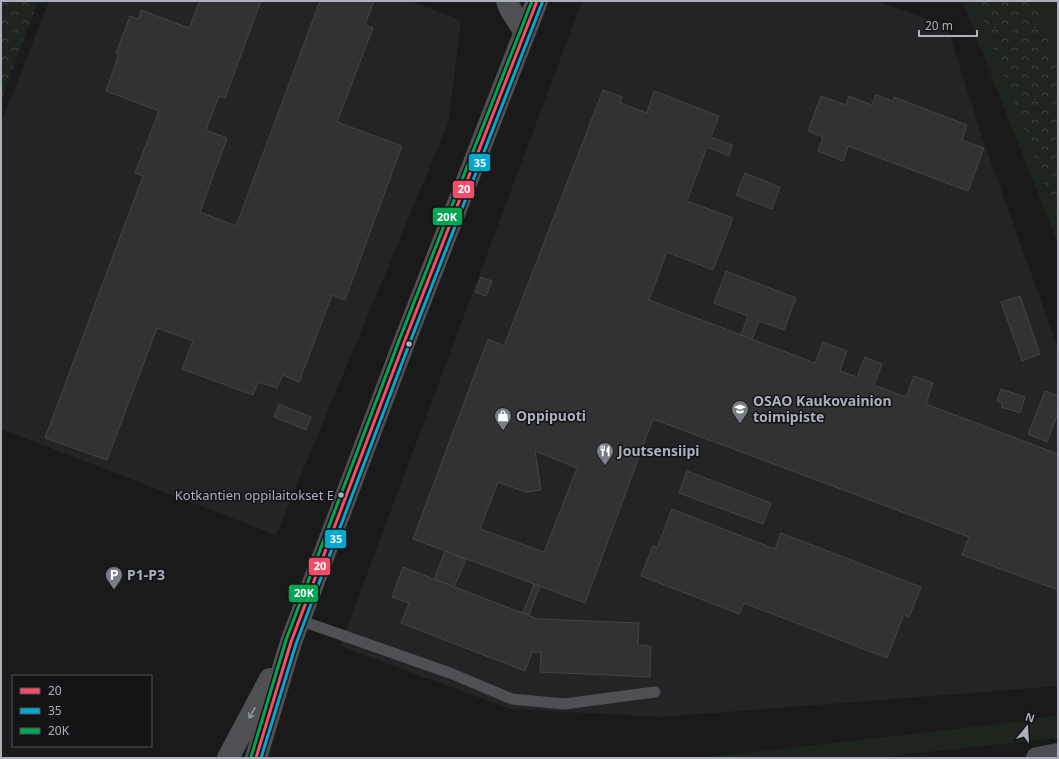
<svg xmlns="http://www.w3.org/2000/svg" width="1059" height="759" font-family="'Noto Sans',sans-serif">
<defs>
<pattern id="forest-crowns" width="20" height="18" patternUnits="userSpaceOnUse"><rect width="20" height="18" fill="#1e251f"/><path d="M2 6a3 3 0 1 1 6 0M12 15a3 3 0 1 1 6 0" fill="none" stroke="#3c423e"/></pattern>
</defs>
<rect width="100%" height="100%" fill="#1a1a1b"/>
<path fill="#242427" d="M49 1H409L461 20 449 121 276 535 1 429V123Z
M582 1H878L947 26 983 140 1058 348V686L663 717 510 709 340 646Z"/>
<path fill="#1e251f" d="M962 1H1058V244Z
M1058 715V738L871 758H702L1008 723Z"/>
<path fill="url(#forest-crowns)" d="M1 1H38L1 100Z
M975 1H1034L1058 65V218Z"/>
<path fill="#323233" stroke="#434447" fill-rule="evenodd" d="M200 1H261L225 98 219 96 206 130 227 138 200 212 236 226 320 1H374L365 25 373 28 337 122 402 146 345 300 332 295 299 382 283 375 277 388 258 382 253 395 182 369 193 341 157 328 107 460 45 438 143 176 135 173 159 111 106 91 119 54 116 53 130 16 138 19 141 10 189 28Z
M603 90 622 97 620 103 647 113 654 91 719 116 711 137 732 145 729 156 707 147 687 201 733 218 713 270 667 252 649 300 815 363 823 342 847 351 840 371 857 377 865 357 882 364 874 385 906 397 914 376 933 383 926 404 1058 454V590L962 555 969 537 653 419 585 603 413 539 488 339 504 346ZM535 451 577 468 544 552 480 529 498 482 525 492 541 490Z
M876 95 893 101 894 97 967 125 962 140 984 148 968 191 848 146 843 161 818 151 823 137 808 131 821 96 846 105 849 96 872 105Z
M745 173 780 187 772 209 736 195Z
M726 271 796 298 784 330 759 321 752 339 741 335 748 316 714 303Z
M481 277 492 281 486 296 475 292Z
M1020 296 1040 354 1022 361 1001 302Z
M1001 389 1025 397 1020 413 1001 407 1003 403 997 401Z
M1045 391 1058 396V413L1047 442 1028 434Z
M279 404 311 417 306 430 274 417Z
M687 471 771 503 763 524 679 493Z
M672 509 775 549 781 533 921 587 909 617 904 614 887 658 744 603 739 614 641 576 653 546 657 548Z
M445 551 466 559 454 587 434 579Z
M403 567 538 619 639 623 638 645 651 646 650 677 540 672 541 652H532L525 671 401 623 409 603 392 597Z
M534 584 540 586 529 615 523 613Z"/>
<g fill="none" stroke-linecap="round" stroke-linejoin="round">
<path stroke="#4e5054" stroke-width="11" d="M299 620 450 673 512 699 564 704 655 692"/>
<path stroke="#4e5054" stroke-width="22" d="M507 1 510 9 525 32
M228 758 270 679
M256 758 291 642 405 340 537 1"/>
<path stroke="#4d4e52" stroke-width="22" d="M1037 758 1058 754"/>
<defs>
<path id="bus-1" d="M256 758 291 642 405 340 537 1"/>
<path id="bus-2" d="M261 758 296 644 410 342 542 3"/>
<path id="bus-3" d="M251 757 286 640 400 338 532 1"/>
</defs>
<use href="#bus-1" stroke="#141417" stroke-width="6"/>
<use href="#bus-2" stroke="#141417" stroke-width="6"/>
<use href="#bus-3" stroke="#141417" stroke-width="6"/>
<use href="#bus-1" stroke="#f44d6c" stroke-width="3"/>
<use href="#bus-2" stroke="#00a9ce" stroke-width="3"/>
<use href="#bus-3" stroke="#00a651" stroke-width="3"/>
</g>
<defs><path id="oneway-shaft" d="M-6 0H5M1.5-3L5.5 0L1.5 3" fill="none" stroke-width="1.6" stroke-linecap="round" stroke-linejoin="round"/></defs>
<use stroke="#8f939d" href="#oneway-shaft" transform="translate(252 713) rotate(119)"/>
<defs>
<symbol id="school-pin" viewBox="-11 -11 22 30"><path d="M0 17L-7.5 6A9.5 9.5 0 1 1 7.5 6Z" fill="#787c84" stroke="#141417"/><path d="M0-5L7-2L0 1L-7-2ZM-4 1L0 2.5L4 1V4Q0 6-4 4Z" fill="#fff"/></symbol>
<symbol id="shop-pin" viewBox="-11 -11 22 30"><path d="M0 17L-7.5 6A9.5 9.5 0 1 1 7.5 6Z" fill="#787c84" stroke="#141417"/><path d="M-5-2.5h2.3a2.7 3.5 0 0 1 5.4 0H5L5.5 6h-11ZM-1.5-2.5h3a1.5 2.3 0 0 0-3 0Z" fill="#fff"/></symbol>
<symbol id="restaurant-pin" viewBox="-11 -11 22 30"><path d="M0 17L-7.5 6A9.5 9.5 0 1 1 7.5 6Z" fill="#787c84" stroke="#141417"/><path d="M-5-6h1v4h1v-4h1v4h1v-4h1v5L-1.5 .5V6h-2V.5L-5-1ZM5-6V6H3V1.5H1.5Q1.5-4 5-6Z" fill="#fff"/></symbol>
<symbol id="parking-pin" viewBox="-11 -11 22 30"><path d="M0 17L-7.5 6A9.5 9.5 0 1 1 7.5 6Z" fill="#787c84" stroke="#141417"/><path d="M-3.5-5.5H1a3.5 3.5 0 0 1 0 7H-1V5.5H-3.5ZM-1-3.4V-.6H.8a1.4 1.4 0 0 0 0-2.8Z" fill="#fff"/></symbol>
</defs>
<g fill-rule="evenodd">
<use href="#school-pin" x="730" y="399" width="20" height="27"/>
<use href="#shop-pin" x="493" y="406" width="20" height="27"/>
<use href="#restaurant-pin" x="595" y="441" width="20" height="27"/>
<use href="#parking-pin" x="104" y="565" width="20" height="27"/>
</g>
<g fill="#abb0bc" stroke="#141417" stroke-width="1.5">
<circle cx="409" cy="344" r="3.5"/>
<circle cx="341" cy="495" r="3.5"/>
</g>
<g text-anchor="middle" stroke-width="3" stroke-linejoin="round" paint-order="stroke">
<g font-size="13" fill="#abb0bc" stroke="#141417" text-anchor="end">
<text x="334" y="500">Kotkantien oppilaitokset E</text>
</g>
<g font-size="14" font-weight="bold" fill="#abb0bc" stroke="#141417" text-anchor="start">
<text x="753" y="406">OSAO Kaukovainion<tspan x="753" dy="16">toimipiste</tspan></text>
<text x="516" y="421">Oppipuoti</text>
<text x="618" y="456">Joutsensiipi</text>
<text x="127" y="580">P1-P3</text>
</g>
</g>
<g stroke="#141417" stroke-width="1.5">
<rect x="468" y="153" width="23" height="19" rx="4" fill="#00a9ce"/>
<rect x="452" y="180" width="23" height="19" rx="4" fill="#f44d6c"/>
<rect x="432" y="207" width="31" height="19" rx="4" fill="#00a651"/>
<rect x="324" y="529" width="23" height="20" rx="4" fill="#00a9ce"/>
<rect x="308" y="557" width="23" height="19" rx="4" fill="#f44d6c"/>
<rect x="288" y="584" width="31" height="19" rx="4" fill="#00a651"/>
</g>
<g font-size="11" text-anchor="middle" font-weight="bold" fill="#fff">
<text x="480" y="167">35</text>
<text x="464" y="193">20</text>
<text x="447" y="221">20K</text>
<text x="336" y="543">35</text>
<text x="320" y="570">20</text>
<text x="304" y="597">20K</text>
</g>
<rect width="1059" height="759" fill="none" stroke="#abb0bc" stroke-width="4"/>
<rect x="12" y="675" width="140" height="72" fill="#141417" stroke="#505259"/>
<rect x="20" y="688" width="20" height="6" fill="#f44d6c" stroke="#505259"/>
<text x="48" y="695" font-size="12" fill="#abb0bc">20</text>
<rect x="20" y="708" width="20" height="6" fill="#00a9ce" stroke="#505259"/>
<text x="48" y="715" font-size="12" fill="#abb0bc">35</text>
<rect x="20" y="728" width="20" height="6" fill="#00a651" stroke="#505259"/>
<text x="48" y="735" font-size="12" fill="#abb0bc">20K</text>
<g transform="translate(1027 727) rotate(18)" stroke="#141417" stroke-width="3" paint-order="stroke">
<path d="M0-3L7 15L0 10L-7 15Z" fill="#abb0bc"/>
<text y="-6" font-size="11" font-weight="bold" text-anchor="middle" fill="#abb0bc">N</text>
</g>
<path d="M919 30v6h58v-6" fill="none" stroke="#abb0bc" stroke-width="2"/>
<text x="925" y="30" font-size="12" fill="#abb0bc" stroke="#141417" stroke-width="3" paint-order="stroke">20 m</text>
</svg>
